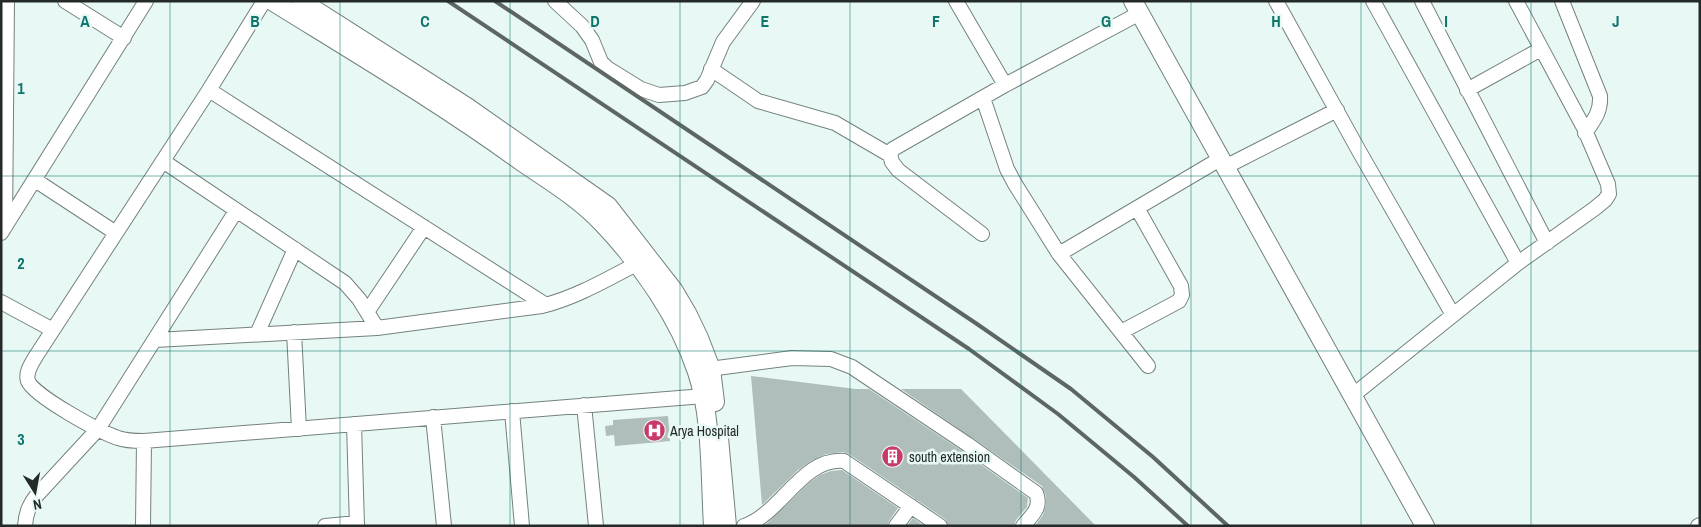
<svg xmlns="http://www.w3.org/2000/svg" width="1701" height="527" font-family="'Archivo Narrow',sans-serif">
<rect width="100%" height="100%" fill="#e8f8f4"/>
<path fill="#afbebb" d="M751 376 856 389H869L962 451 1028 498 1027 507 1016 520 1014 526H949L945 519 849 454 843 452 826 454 811 461 798 470 762 505Z
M901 389H961L1096 526H1035L1043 515 1046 505V496L1042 486Z
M668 416 670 441 615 446 614 435 606 436 605 426 613 425V420Z
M842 470 898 508 889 521 887 526H764L809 483 820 475 831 471Z
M913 518 924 526H907Z"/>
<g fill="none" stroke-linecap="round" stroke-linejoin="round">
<defs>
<path id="minor" d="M65 1 124 38
M264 1 209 90 36 356C32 363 25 372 28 381 34 396 100 432 118 438 126 441 135 441 144 441L704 396
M555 1 582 26 592 40 601 62 607 68 641 89 659 95 685 93 702 87 707 80 723 42 753 1
M956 1 1005 85
M1276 1 1359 151 1453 315
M1373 1 1518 263
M1422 1 1547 243
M1562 1 1600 96C1601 112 1594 120 1585 133
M711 69 758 101 835 123 890 155
M209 90 546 305
M1467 90 1541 49
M983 98 1007 169 1015 184 1059 254 1148 366
M163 161 345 283 359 299 377 328
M1225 167 1337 110
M35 180 116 233
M5 227 7 1
M1 233 146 1
M982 234 898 170 892 162 890 155 893 149 1005 85 1140 13
M1059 254 1220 159
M1 302 53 330
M367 312 424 227
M294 332 299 429
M1121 332 1179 301 1182 295 1181 286 1137 208
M257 334 295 249
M155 340 377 328 542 306C578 297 611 277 644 260
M702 370 792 358 831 359 852 367 967 444 1036 493C1042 508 1032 515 1023 526
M1352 396 1518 263 1594 209 1605 200 1609 194 1608 184 1584 128 1516 1
M584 405 596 526
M512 411 522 526
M433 417 444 526
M354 424 357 526
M25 526C26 513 29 505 37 495L98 429 236 211
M143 526 144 441
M325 526 357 523
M744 526C781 514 802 457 844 461L940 526
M896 526 911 506
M1698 526 1700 525"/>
<path id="tertiary" d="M272 1C356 53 442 104 522 162 550 181 580 199 603 224 642 265 679 318 697 372 712 416 710 479 713 526
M301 1 467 107 608 206 674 291 687 313 699 338 711 369 715 402
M1133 1 1425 526
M719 438 727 526"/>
</defs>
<use href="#minor" stroke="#74827f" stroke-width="16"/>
<use href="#tertiary" stroke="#74827f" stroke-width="20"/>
<use href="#minor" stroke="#fff" stroke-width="14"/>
<use href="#tertiary" stroke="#fff" stroke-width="18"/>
<path stroke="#5d6664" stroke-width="4" d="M448 1 969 349 1058 414 1134 477 1188 526
M495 1 977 324 1071 389 1153 457 1228 526"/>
</g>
<path fill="none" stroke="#0f766e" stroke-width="1" stroke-opacity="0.55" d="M170 1V526M340 1V526M510 1V526M680 1V526M850 1V526M1021 1V526M1191 1V526M1361 1V526M1531 1V526M1 176H1700M1 351H1700"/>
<defs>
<symbol id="hospital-disc" viewBox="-11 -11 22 22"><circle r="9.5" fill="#c73a6a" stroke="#e8f8f4"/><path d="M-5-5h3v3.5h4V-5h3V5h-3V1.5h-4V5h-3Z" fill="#fff"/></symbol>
<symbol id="building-disc" viewBox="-11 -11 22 22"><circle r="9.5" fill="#c73a6a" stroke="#e8f8f4"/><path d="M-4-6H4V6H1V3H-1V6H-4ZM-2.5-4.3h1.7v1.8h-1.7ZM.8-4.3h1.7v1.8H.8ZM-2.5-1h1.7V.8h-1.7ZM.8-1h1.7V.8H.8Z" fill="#fff"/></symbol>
</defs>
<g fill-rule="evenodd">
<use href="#hospital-disc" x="642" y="418" width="25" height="25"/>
<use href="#building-disc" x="880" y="444" width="25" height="25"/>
</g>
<g text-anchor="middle" stroke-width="5" stroke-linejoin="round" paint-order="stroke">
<g font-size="14" fill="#242a29" stroke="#e8f8f4" text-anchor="start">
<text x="670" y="436">Arya Hospital</text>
<text x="909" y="462">south extension</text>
</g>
</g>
<g font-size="16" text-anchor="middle" font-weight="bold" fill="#0f766e" stroke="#e8f8f4" stroke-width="5" stroke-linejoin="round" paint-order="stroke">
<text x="85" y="27">A</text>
<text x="255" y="27">B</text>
<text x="425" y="27">C</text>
<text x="595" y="27">D</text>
<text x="765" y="27">E</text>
<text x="936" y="27">F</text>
<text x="1106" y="27">G</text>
<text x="1276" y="27">H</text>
<text x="1446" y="27">I</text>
<text x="1616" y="27">J</text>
<text x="21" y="94">1</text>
<text x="21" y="269">2</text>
<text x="21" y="445">3</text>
</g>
<rect width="1701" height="527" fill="none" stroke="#242a29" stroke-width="5"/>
<g transform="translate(35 492) rotate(169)" stroke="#e8f8f4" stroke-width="4" paint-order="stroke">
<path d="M0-4L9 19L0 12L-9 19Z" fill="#242a29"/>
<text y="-8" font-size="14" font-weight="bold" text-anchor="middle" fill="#242a29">N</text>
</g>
</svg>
